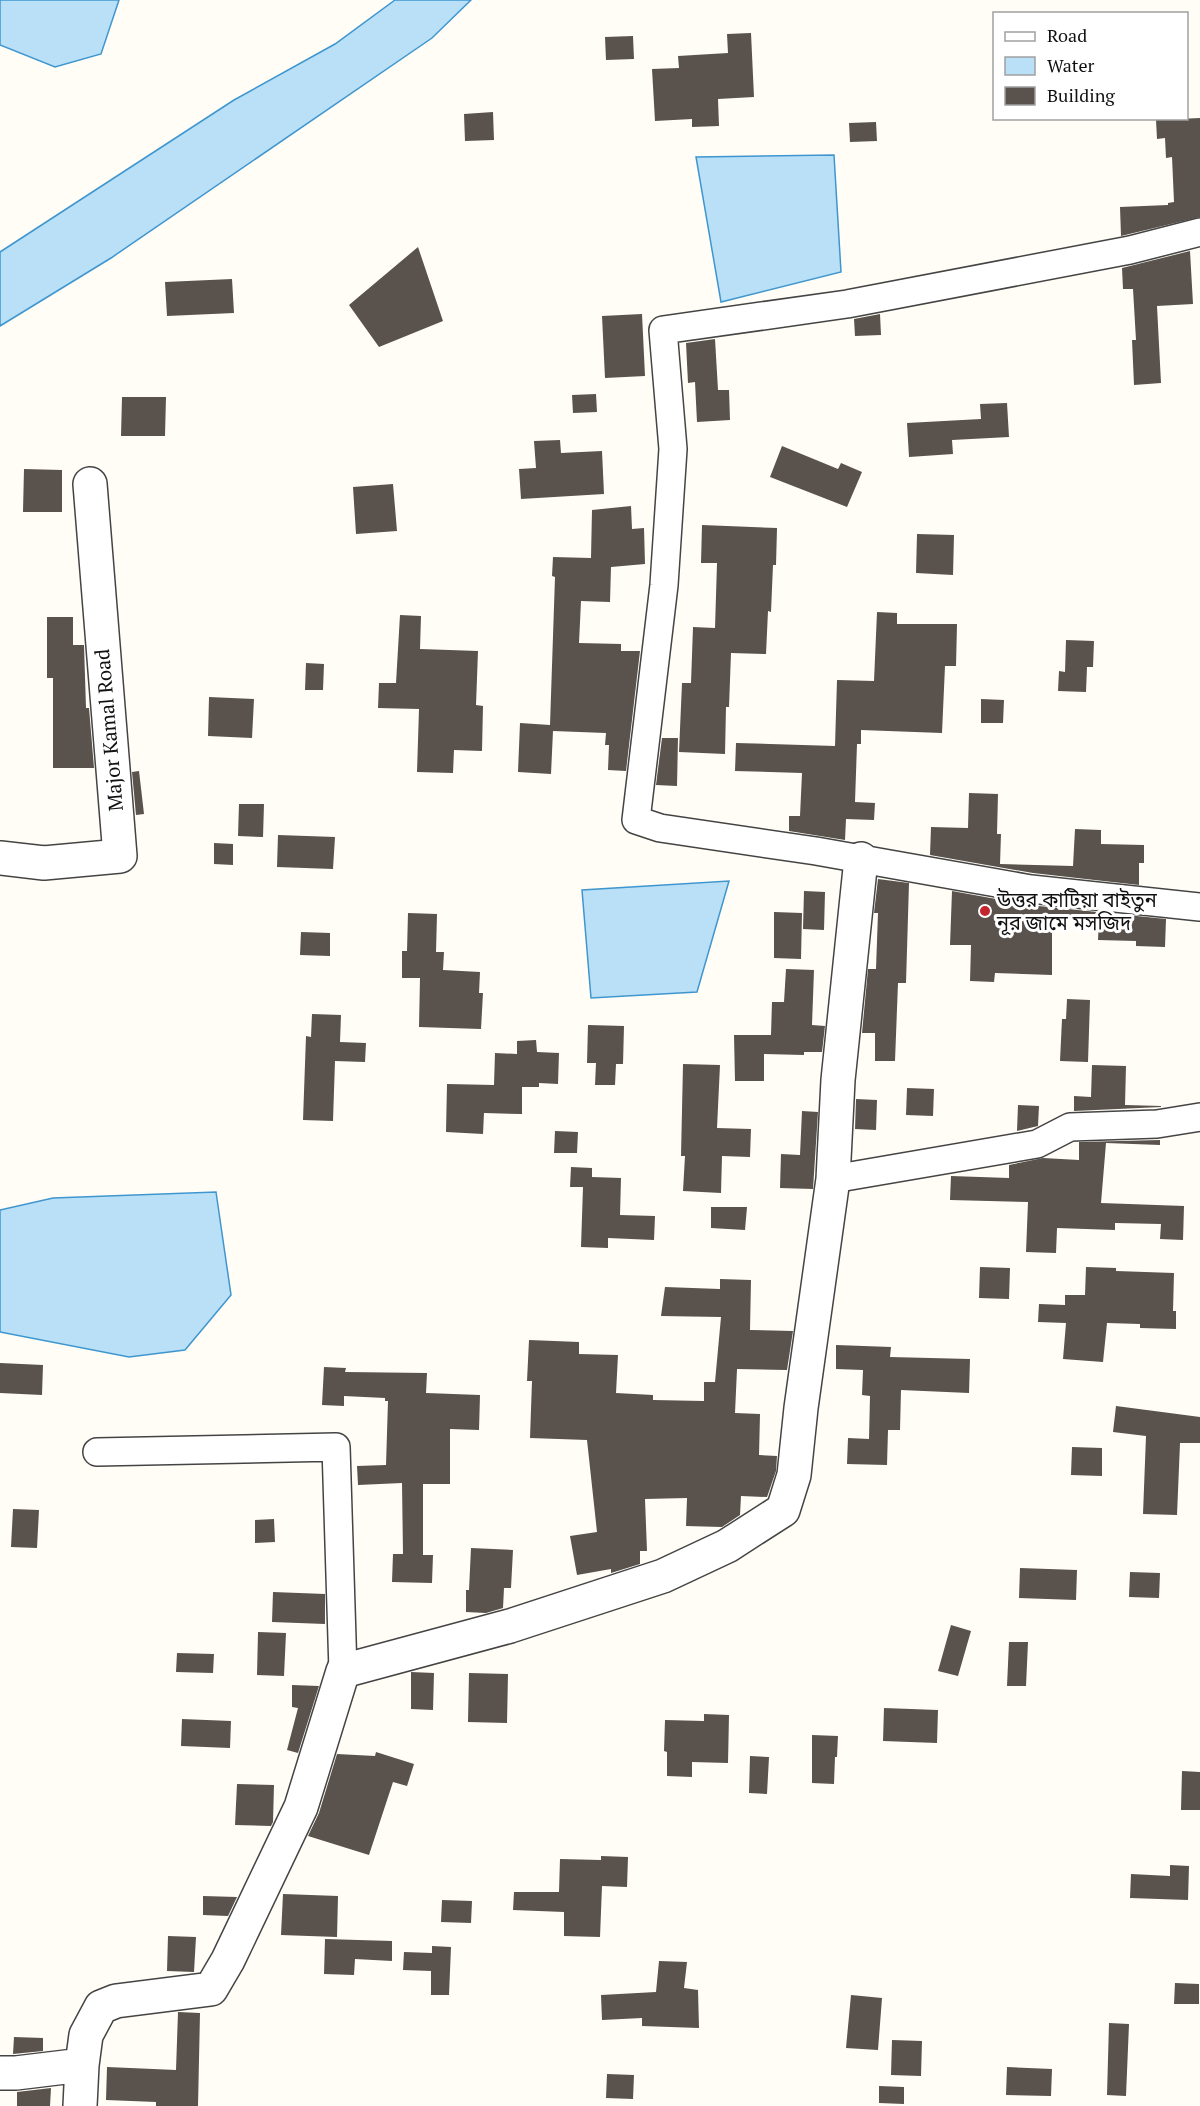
<svg xmlns="http://www.w3.org/2000/svg" width="1200" height="2106" font-family="'PT Serif','Noto Sans Bengali',serif">
<rect width="100%" height="100%" fill="#fffdf5"/>
<path fill="#b9e0f7" stroke="#3f96cf" stroke-width="1.5" d="M0 0H119L101 54 55 67 0 45Z
M395 0H471L432 38 111 258 0 326V252L234 100 335 44Z
M834 155 841 272 721 302 696 157Z
M729 881 697 992 591 998 582 890Z
M216 1192 231 1295 185 1350 129 1357 0 1332V1210L53 1198Z"/>
<path fill="#5a524d" d="M751 33 754 97 718 99 719 126 692 127V119L655 121 652 69 679 68 678 56 728 53 727 34Z
M633 36 634 59 606 60 605 37Z
M493 112 494 140 465 141 464 114Z
M1200 118V217L1121 236 1120 207 1168 205V203L1174 202 1172 157 1166 158 1165 138 1157 139 1156 120Z
M876 122 877 141 850 142 849 123Z
M418 247 443 321 379 347 349 305Z
M1190 251 1193 304 1157 306 1161 383 1134 385 1132 340H1136L1133 289H1123L1122 268Z
M232 279 234 313 167 316 165 282Z
M642 314 645 376 605 378 602 316Z
M880 314 881 335 855 336 854 319Z
M715 339 718 390H729L730 420 697 422 695 382 688 383 686 343Z
M596 394 597 412 573 413 572 395Z
M122 397H166L165 436H121Z
M1007 403 1009 437 952 440 953 454 909 457 907 423 981 419 980 404Z
M560 440 561 453 602 451 604 494 521 499 519 469 536 468 534 441Z
M782 446 838 469 841 463 862 472 847 507 770 477Z
M24 469 62 470V512H23Z
M393 484 397 531 356 534 353 487Z
M631 506 632 529 644 528 645 564 611 567 610 602 581 601 579 643 621 644V651H640L626 771 608 770 609 745H605L606 733 553 731 551 774 518 772 520 723 550 725 555 577 552 576 553 557 591 558 592 510Z
M702 525 777 528 776 565H773L771 612 768 611 766 654 731 653 729 707H726L725 754 679 752 682 683H691L693 627 715 628 717 563H701Z
M917 534 954 535 953 575 916 573Z
M877 612 897 613V624H957L956 666H945L942 733 861 730V744H857L855 802 875 803 874 820 846 819 845 840 789 831V816H800L802 773 735 771 736 743 835 746 837 680 874 681Z
M400 615 421 616 420 649 478 651 476 705 483 706 482 751 454 750 453 773 417 772 419 709 378 708 379 683H396Z
M47 617H73V645H84L86 708H89L94 768H53V678H47Z
M1066 640 1094 641 1093 667H1087L1086 692 1058 691 1059 671 1065 672Z
M306 663 324 664 323 690H305Z
M209 697 254 699 252 738 208 736Z
M981 699 1004 700 1003 723H981Z
M662 738H678L677 786 656 785Z
M139 771 144 814 136 815 132 772Z
M969 793 998 794 997 834H1001L1000 864 1073 866 1075 829 1101 830V844L1144 845V863H1139V885L1033 873 930 855 931 827 968 828Z
M239 804H264L263 837 238 836Z
M278 835 335 837 333 869 277 867Z
M214 843 233 844V865L214 864Z
M878 879 909 883 906 983H898L895 1061H875V1033H862L868 969H876L878 913H874Z
M804 891 825 892 824 930 803 929Z
M952 891 1029 905 1166 919 1165 947 1136 946V941L1098 940 1099 917 1055 915 1054 919 1052 918V975L995 973 994 982 970 981 971 945H950Z
M774 912 802 913 801 959 774 958Z
M408 913 437 914 436 952H444L443 970 480 972 479 993H483L481 1029 419 1027 420 978H402V951H407Z
M301 932 330 933V956L300 955Z
M786 969 814 970 812 1025 825 1026 822 1052H804V1055L764 1054V1081H735L734 1035H771L772 1002H784Z
M1067 999 1090 1000 1088 1062 1060 1061 1062 1019H1066Z
M312 1014 341 1015 340 1042 366 1043 365 1062 335 1061 333 1121 303 1120 306 1036 311 1037Z
M588 1025 624 1026 623 1064H616L615 1085H595L596 1063H587Z
M536 1040 537 1052 559 1053 558 1084 539 1083V1087H522V1114L484 1113 483 1134 446 1132 447 1084 494 1085 495 1053 517 1054V1041Z
M683 1064 720 1065 717 1128 751 1129 750 1157 722 1156 721 1193 683 1191 685 1156H681Z
M1092 1065 1126 1066 1125 1105 1161 1106V1107L1074 1111V1096L1091 1097Z
M907 1088 934 1089 933 1116 906 1115Z
M856 1099 877 1100 876 1130 855 1129Z
M1018 1105 1039 1106 1038 1126 1017 1131Z
M802 1111 818 1112 813 1189 780 1188 781 1154 800 1155Z
M555 1131 578 1132 577 1153H554Z
M1160 1140V1145L1106 1143 1101 1203 1184 1206 1183 1240 1160 1239 1161 1224 1115 1223V1230L1057 1228 1056 1253 1026 1252 1028 1202 950 1200 951 1176 1009 1178V1165L1043 1158 1079 1160V1142Z
M571 1167 592 1168V1177L621 1178 620 1215 655 1216 654 1240 608 1238V1248L581 1247 583 1187H570Z
M711 1207H747L745 1230 711 1228Z
M980 1267 1010 1268 1009 1299 979 1298Z
M1086 1267 1116 1268V1271L1174 1273 1173 1311H1176V1329L1140 1328V1324L1107 1323 1103 1362 1063 1359 1066 1323 1038 1322 1039 1304 1065 1305V1295H1085Z
M720 1279 751 1280 750 1330 793 1331 787 1370 737 1369 735 1413 760 1414 759 1455 777 1456 776 1471 767 1497 741 1496 740 1515 722 1527 686 1526 687 1498 645 1499 647 1551H640V1564L611 1573V1569L577 1575 570 1536 597 1532 587 1440 530 1438 532 1381H527L529 1340 579 1342V1354L618 1355 616 1393 653 1395V1400L704 1401V1382H715L721 1317 661 1316 665 1287 720 1289Z
M836 1345 891 1347 890 1357 970 1359 969 1393 901 1390 900 1430H888L887 1465 847 1464 848 1438 869 1439 870 1396 862 1395 863 1370 836 1369Z
M0 1363 43 1365 42 1395 0 1393Z
M324 1367 346 1368 345 1372 427 1373 426 1393 480 1395 479 1430 450 1429V1484H423V1555H433L432 1583 392 1582 393 1554H403L402 1483 358 1485 357 1466 386 1465 388 1401H385V1398L344 1396V1406L322 1405Z
M1116 1406 1200 1417V1443H1180L1177 1515 1143 1514 1146 1436 1113 1432Z
M1072 1447 1102 1448V1476L1071 1475Z
M13 1509 39 1510 37 1548 11 1547Z
M274 1519 275 1542 255 1543V1520Z
M471 1548 513 1550 511 1588H504L503 1608 486 1613 466 1612V1590H469Z
M1020 1568 1077 1570 1076 1600 1019 1598Z
M1130 1572 1160 1573 1159 1598 1129 1597Z
M273 1592 325 1594V1624L272 1622Z
M951 1625 971 1631 958 1676 938 1671Z
M258 1632 286 1633 284 1676 257 1675Z
M1009 1642H1028L1026 1686H1007Z
M177 1653 214 1654 213 1673 176 1672Z
M411 1672 434 1673 433 1710 411 1709Z
M469 1673 508 1674 507 1723 468 1722Z
M292 1685 319 1686 298 1753 287 1750 298 1708 292 1707Z
M884 1708 938 1710 937 1743 883 1741Z
M704 1714 729 1715 728 1763 692 1762V1777L667 1776V1752L664 1751 665 1720 704 1721Z
M182 1719 231 1721 230 1748 181 1746Z
M812 1735 838 1736 837 1757H835L834 1784 812 1783Z
M376 1752 414 1764 407 1786 393 1782 369 1855 308 1836 319 1813 337 1754 375 1756Z
M750 1756 769 1757 767 1794 749 1793Z
M1182 1771 1200 1772V1810H1181Z
M237 1784 274 1785 273 1822 271 1826 235 1825Z
M601 1856 628 1857 627 1887 602 1886 600 1937 564 1936V1912L513 1910 514 1892H559L560 1859 601 1860Z
M1170 1865 1189 1866 1188 1900 1130 1898 1131 1874 1170 1876Z
M283 1894 338 1896 337 1937 281 1935Z
M203 1896 237 1897 228 1916 203 1915Z
M442 1900 472 1901 471 1923 441 1922Z
M168 1936 196 1937 194 1972 167 1971Z
M325 1939 392 1941V1961L355 1959 354 1975 324 1974Z
M432 1946 451 1947 449 1995H431V1971L403 1970 404 1952 432 1953Z
M659 1961 687 1962 684 1988 698 1990 699 2028 642 2026V2018L602 2020 601 1995 656 1992Z
M1175 1983 1199 1984V2004H1174Z
M851 1995 882 1998 878 2050 846 2048Z
M178 2012 200 2013 198 2106H156V2102L106 2100 107 2067 176 2070Z
M1109 2023 1129 2024 1126 2096 1107 2095Z
M14 2037 43 2038V2051L13 2054Z
M892 2040 922 2041 921 2076 891 2075Z
M1007 2067 1052 2069 1051 2096 1006 2095Z
M607 2074 634 2075 633 2099 606 2098Z
M879 2086 904 2087V2104L879 2103Z
M51 2088 50 2106H17V2092Z"/>
<g fill="none" stroke-linecap="round" stroke-linejoin="round">
<defs>
<path id="minor" d="M1200 232 1130 250 847 304 663 330 673 449 664 585 636 820 660 828 816 851 1031 889 1200 907
M833 1179 1037 1144 1070 1127 1157 1124 1200 1117
M97 1452 336 1447 343 1671"/>
<path id="tertiary" d="M0 858 44 863 120 856 90 484
M0 2073H16L82 2065
M80 2106 82 2065 86 2035 101 2007 116 2001 211 1989 228 1960 301 1807 343 1671 510 1626 663 1576 727 1546 783 1510 794 1475 801 1408 833 1179 838 1080 861 859"/>
</defs>
<use href="#minor" stroke="#444" stroke-width="30"/>
<use href="#tertiary" stroke="#444" stroke-width="36"/>
<use href="#minor" stroke="#fff" stroke-width="27"/>
<use href="#tertiary" stroke="#fff" stroke-width="33"/>
</g>
<circle fill="#c4262e" stroke="#fff" stroke-width="2" cx="985" cy="911" r="6"/>
<g text-anchor="middle" stroke-width="6" stroke-linejoin="round" paint-order="stroke">
<g font-size="20" fill="#111" stroke="#fff">
<text transform="translate(109 730) rotate(-95)" y="7">Major Kamal Road</text>
</g>
<g font-size="20" fill="#111" stroke="#fff" text-anchor="start">
<text x="997" y="907">উত্তর কাটিয়া বাইতুন<tspan x="997" dy="23">নূর জামে মসজিদ</tspan></text>
</g>
</g>
<rect x="993" y="12" width="195" height="108" fill="#ffffff" stroke="#a0a0a0" stroke-width="1.5"/>
<rect x="1005" y="32" width="30" height="9" fill="#ffffff" stroke="#a0a0a0" stroke-width="1.5"/>
<text x="1047" y="42" font-size="18" fill="#111111">Road</text>
<rect x="1005" y="57" width="30" height="18" fill="#b9e0f7" stroke="#a0a0a0" stroke-width="1.5"/>
<text x="1047" y="72" font-size="18" fill="#111111">Water</text>
<rect x="1005" y="87" width="30" height="18" fill="#5a524d" stroke="#a0a0a0" stroke-width="1.5"/>
<text x="1047" y="102" font-size="18" fill="#111111">Building</text>
</svg>
